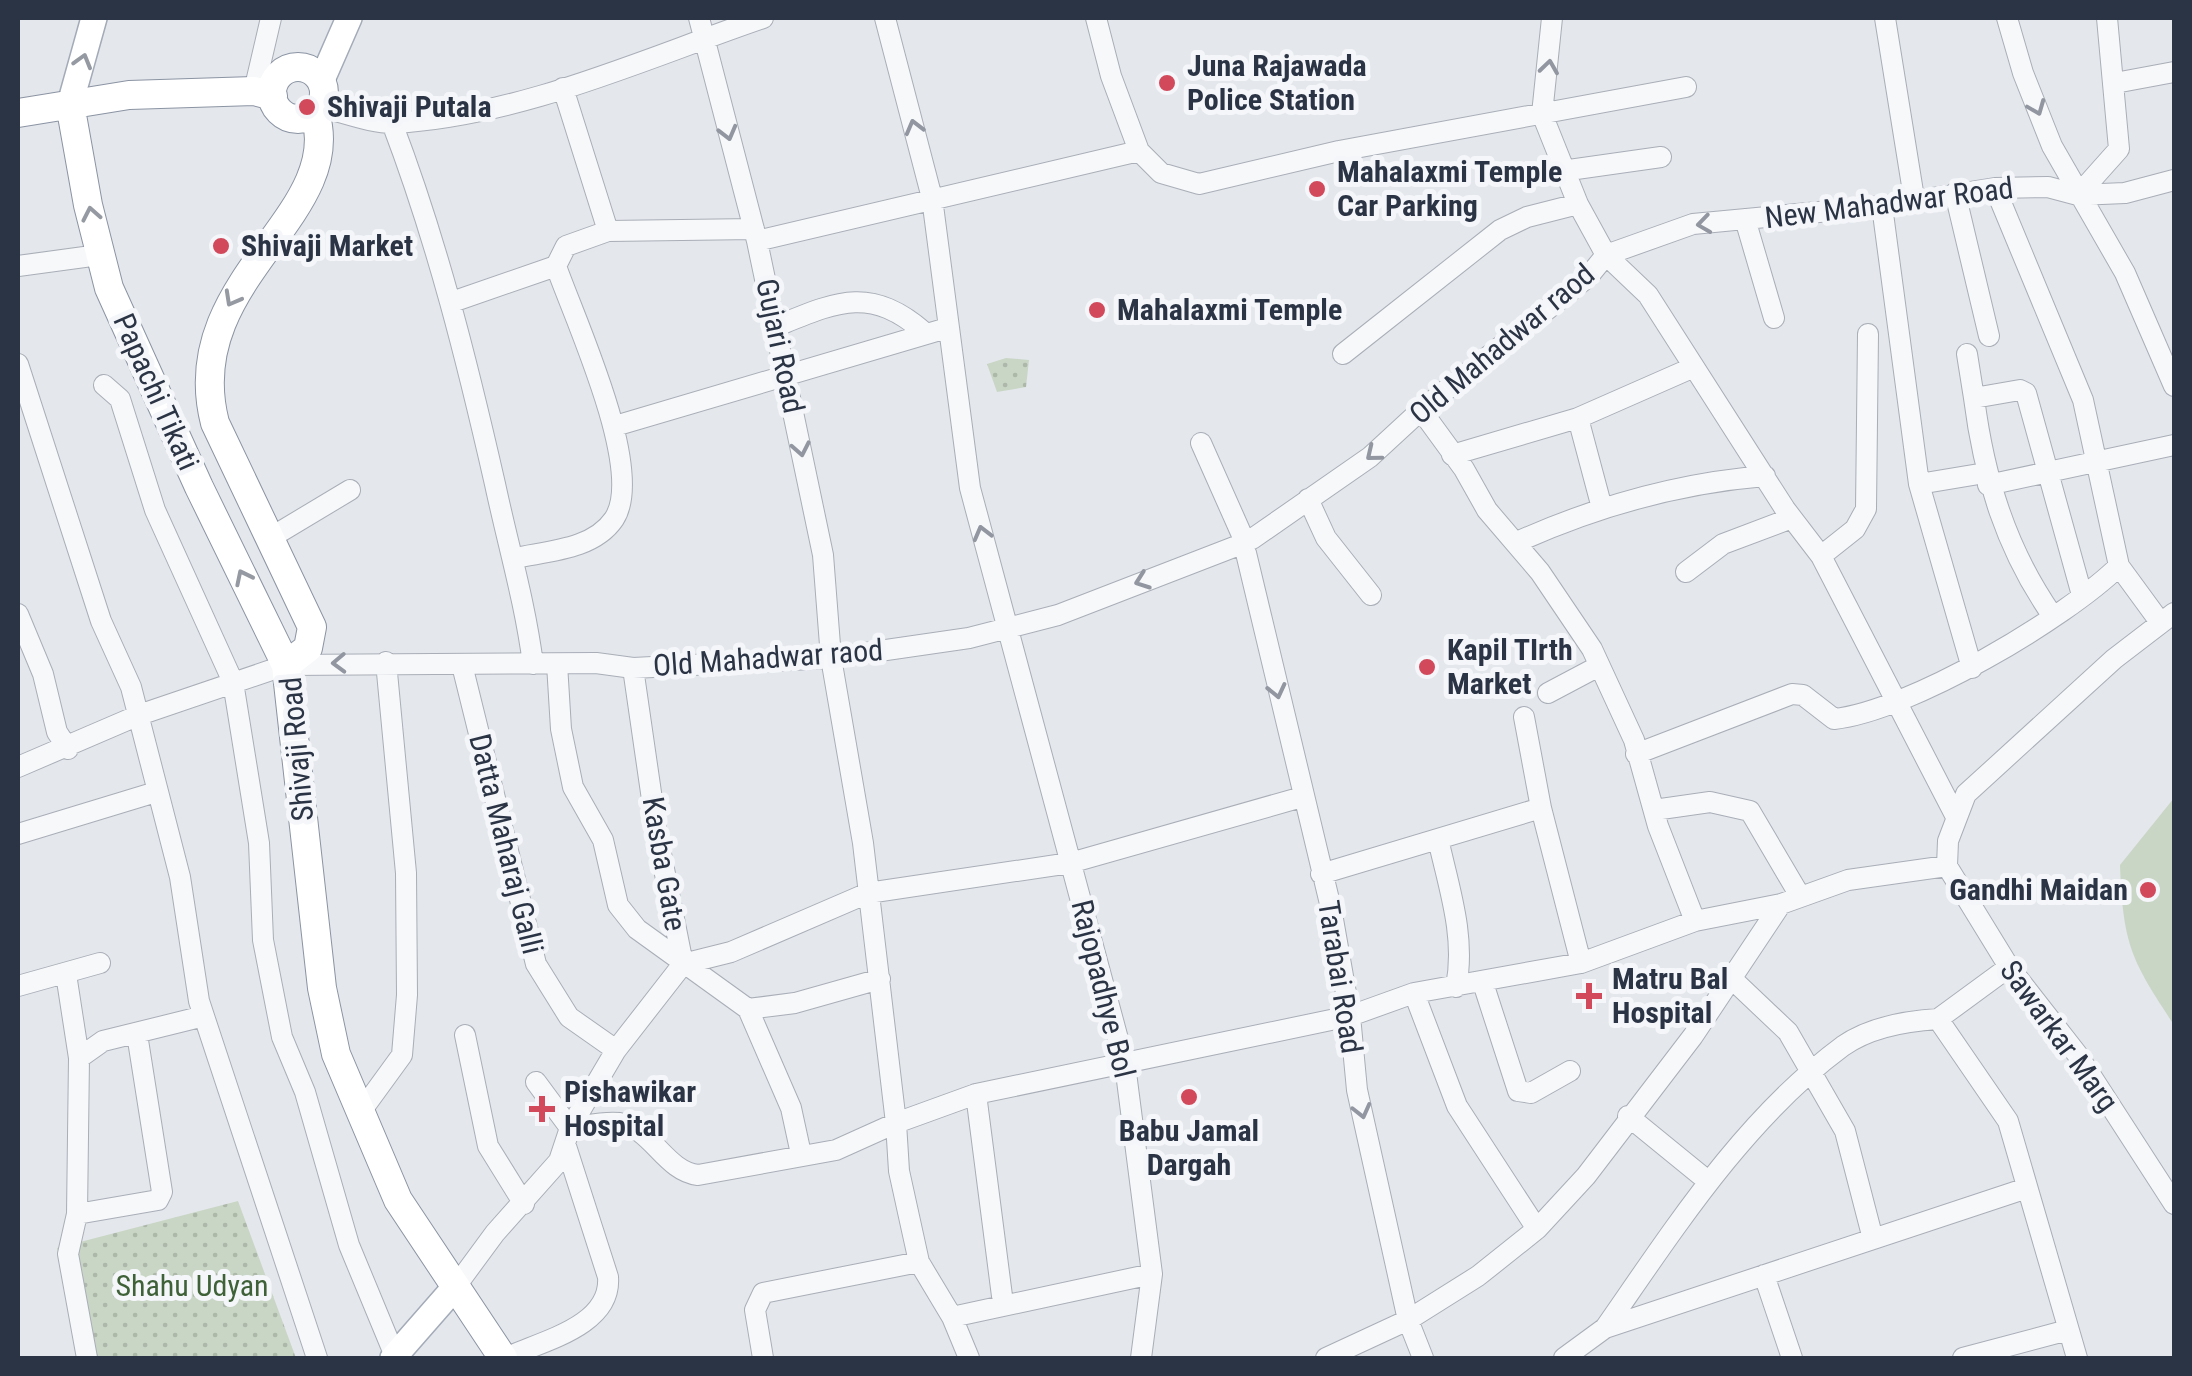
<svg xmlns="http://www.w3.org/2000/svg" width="2192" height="1376" font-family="'Roboto Condensed',sans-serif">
<defs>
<pattern id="park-dots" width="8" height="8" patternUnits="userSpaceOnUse" patternTransform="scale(2.5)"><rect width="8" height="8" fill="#c9d6c5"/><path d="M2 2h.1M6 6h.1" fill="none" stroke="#adb8ab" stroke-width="1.8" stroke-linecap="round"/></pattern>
</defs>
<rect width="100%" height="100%" fill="#e4e7ec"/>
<path fill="#c9d6c5" d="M2174 798V1025C2131 960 2123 945 2120 865Z"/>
<path fill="url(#park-dots)" d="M1006 358 1029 360 1026 387 997 392 987 364Z
M238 1201 296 1358H90L57 1248Z"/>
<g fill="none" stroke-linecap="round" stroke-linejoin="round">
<defs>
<path id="minor" d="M699 18 757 241 823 555 831 658 863 843 896 1123 976 1094 1350 1016 1414 993 1581 963 1695 921 1781 904 1848 880 1947 866
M885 18 932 198 970 488 1125 1065 1152 1274 1141 1358
M1096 18 1111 76 1139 151 1161 173 1199 184 1339 151 1686 87
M1552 18 1542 114 1578 204 1606 255 1648 295 1785 509 1821 556 1955 815
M1885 18 1914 198
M2007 18 2023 73 2052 146 2125 273 2174 386
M2115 83 2174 72
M254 91 271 18
M320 107C343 112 372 124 395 123 524 115 643 59 763 18
M392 123C437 241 467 361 495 484 508 545 525 602 533 664
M1562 171 1661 157
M1955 193 1989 336
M2078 195 2119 149 2107 18
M1882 206 1919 484 1972 668
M1745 219 1774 318
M608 231 754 229
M757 241 1139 151
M1606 255 1693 224 1882 206 1995 188 2048 187 2078 195 2125 193 2174 180
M18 266 99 255
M452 302 556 266
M777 326C836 302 870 285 924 332
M1343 354 1500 230 1527 217 1578 204
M1967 354 1974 398
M18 364 101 621 131 687 180 877 199 1001 317 1358
M104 385 120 399 155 510 233 682 259 843 263 940 282 1037 305 1092 349 1245 395 1356
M1421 410 1464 469 1487 510 1540 572 1592 649 1634 740 1658 826 1695 921
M615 426 947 328
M1201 443 1241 533
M1452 455 1578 418
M1919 484 1985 473
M1988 485 2174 445
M1308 499 1326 538 1371 595
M1602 508 1578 418 1694 367
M270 538 350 490
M1252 539 1370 457 1421 410 1588 277 1606 255
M1517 542C1595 507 1679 483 1765 476
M1246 553 1331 908 1350 1016 1357 1090 1408 1320 1423 1358
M1821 556 1855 529 1866 509 1868 334
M515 558C547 551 593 550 614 519 646 471 574 318 556 266L566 246 608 231 563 88
M2119 566 2160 622
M1686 572 1723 544 1792 518
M2174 613 2114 659 1966 794 1948 841 1947 866 2009 967 2077 1054 2174 1204
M18 614 43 674 57 732 68 749
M2052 615C2006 549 1984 477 1974 398L2020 390 2026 393 2082 595
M557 664 561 729 573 787 603 840 618 905 637 929 748 1009 791 1108 801 1154
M462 665 536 964 569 1017 616 1050
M1548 693 1599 666
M1524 717 1541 808
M1636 754 1792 694 1803 695 1834 719C1909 711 2065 619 2119 566L2083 400 1995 188
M18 767 139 715 286 665 596 663 633 668 831 658 969 638 1058 615 1234 547
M1654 810 1710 802 1750 811 1800 896
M18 834 156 792
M1438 839C1449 888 1466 937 1456 987
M1321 874 1541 808 1581 963
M683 964 731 952 868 893 1070 863 1302 797
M2009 967 1938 1019 2008 1121 2077 1358
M66 974 79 1058
M1731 978 1788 1032 1845 1131 1873 1239
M1483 983 1518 1091 1531 1093 1570 1071
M18 986 100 963
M1414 993 1457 1106 1537 1229
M748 1009 795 1003 880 979
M465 1035 488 1146 524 1204
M536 1082 570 1128C586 1126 604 1121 619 1123 652 1128 665 1171 698 1175L836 1150 896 1123 899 1171 919 1262 952 1317 969 1358
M976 1094 1002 1296
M362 1110 402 1055 407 995 406 873 386 662
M1628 1116 1709 1182
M77 1214 158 1200 162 1192 137 1034
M1764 1275 1792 1358
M456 1286 495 1233 559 1161 570 1128 616 1050 683 964 657 834 633 668
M952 1317 1152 1274
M1605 1328C1674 1229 1744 1119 1843 1046 1870 1027 1906 1021 1938 1019
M87 1358 68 1254 77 1214 79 1058 103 1041 204 1016
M505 1358C542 1341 612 1326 608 1277L565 1143
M763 1358 755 1310 763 1293 919 1262
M1326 1358 1408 1320 1478 1276 1537 1229 1586 1176 1693 1036 1781 904
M1564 1358 1605 1328 2027 1188
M1963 1358 2068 1330"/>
<path id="major" d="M321 82 349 18
M70 104 94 18
M393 1358 456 1286"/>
<path id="highway" d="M272 93a26 26 0 1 1 52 0a26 26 0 1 1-52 0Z
M70 104 88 205 109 288 199 487 286 665 322 988 336 1054 398 1200 503 1358
M18 113 129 95 254 91 273 96
M286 665 308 648 312 627 215 423C178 280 347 217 315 113"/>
</defs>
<use href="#minor" stroke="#a9aeb7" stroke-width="22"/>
<use href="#major" stroke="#a3abb8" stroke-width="28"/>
<use href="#highway" stroke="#8b94a3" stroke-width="30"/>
<use href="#minor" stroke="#f7f8fa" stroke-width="20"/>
<use href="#major" stroke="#fff" stroke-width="25"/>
<use href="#highway" stroke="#fff" stroke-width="28"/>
</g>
<defs><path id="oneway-chevron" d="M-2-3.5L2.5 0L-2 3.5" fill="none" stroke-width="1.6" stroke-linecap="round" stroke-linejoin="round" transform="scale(2.5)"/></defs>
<g stroke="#959aa2">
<use href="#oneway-chevron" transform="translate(83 61) rotate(-74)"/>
<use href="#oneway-chevron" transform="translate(91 214) rotate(-101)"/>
<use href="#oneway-chevron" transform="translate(232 299) rotate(119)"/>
<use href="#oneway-chevron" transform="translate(243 577) rotate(-116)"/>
</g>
<g stroke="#9196a0">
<use href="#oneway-chevron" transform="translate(1549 67) rotate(-82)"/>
<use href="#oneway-chevron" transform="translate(2037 108) rotate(68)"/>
<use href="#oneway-chevron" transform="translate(914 127) rotate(-105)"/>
<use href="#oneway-chevron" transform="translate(728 133) rotate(75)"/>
<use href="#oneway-chevron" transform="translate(1704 224) rotate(172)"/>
<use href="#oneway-chevron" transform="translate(801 449) rotate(79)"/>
<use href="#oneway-chevron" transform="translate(1373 454) rotate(141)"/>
<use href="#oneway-chevron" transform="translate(982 533) rotate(-105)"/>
<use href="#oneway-chevron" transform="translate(1142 581) rotate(160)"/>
<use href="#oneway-chevron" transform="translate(339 663) rotate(178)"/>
<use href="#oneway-chevron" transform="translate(1277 691) rotate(77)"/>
<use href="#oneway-chevron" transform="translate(1362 1111) rotate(76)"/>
</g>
<g fill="#d1495b" stroke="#f4f6f9" stroke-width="4">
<circle cx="1167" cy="83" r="10"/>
<circle cx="307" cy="107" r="10"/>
<circle cx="1317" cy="189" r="10"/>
<circle cx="221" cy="246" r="10"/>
<circle cx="1097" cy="310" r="10"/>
<circle cx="1427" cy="667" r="10"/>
<circle cx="2148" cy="890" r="10"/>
<path d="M1584 981h10v10h10v10h-10v10h-10v-10h-10v-10h10z"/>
<circle cx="1189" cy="1097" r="10"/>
<path d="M537 1094h10v10h10v10h-10v10h-10v-10h-10v-10h10z"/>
</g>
<g text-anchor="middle" stroke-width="10" stroke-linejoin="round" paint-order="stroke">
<g font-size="30" font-weight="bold" fill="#2b3445" stroke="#f4f6f9" text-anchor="start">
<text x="1187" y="76">Juna Rajawada<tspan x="1187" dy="34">Police Station</tspan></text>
<text x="327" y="117">Shivaji Putala</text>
<text x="1337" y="182">Mahalaxmi Temple<tspan x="1337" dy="34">Car Parking</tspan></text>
<text x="241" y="256">Shivaji Market</text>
<text x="1117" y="320">Mahalaxmi Temple</text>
<text x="1447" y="660">Kapil TIrth<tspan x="1447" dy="34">Market</tspan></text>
<text x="2128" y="900" text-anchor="end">Gandhi Maidan</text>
<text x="1612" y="989">Matru Bal<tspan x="1612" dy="34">Hospital</tspan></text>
<text x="564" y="1102">Pishawikar<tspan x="564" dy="34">Hospital</tspan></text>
<text x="1189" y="1141" text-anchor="middle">Babu Jamal<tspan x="1189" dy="34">Dargah</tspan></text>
</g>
<g font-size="30" fill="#2b3445" stroke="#f4f6f9">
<text transform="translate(1889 203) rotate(-7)" y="10">New Mahadwar Road</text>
<text transform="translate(1502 344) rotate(-40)" y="10">Old Mahadwar raod</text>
<text transform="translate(780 346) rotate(78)" y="10">Gujari Road</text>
<text transform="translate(156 392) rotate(66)" y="10">Papachi Tikati</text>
<text transform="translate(768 658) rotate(-4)" y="10">Old Mahadwar raod</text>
<text transform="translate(297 749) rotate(-95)" y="10">Shivaji Road</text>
<text transform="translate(506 844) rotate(76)" y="10">Datta Maharaj Galli</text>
<text transform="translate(664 864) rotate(80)" y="10">Kasba Gate</text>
<text transform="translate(1340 977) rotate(81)" y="10">Tarabai Road</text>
<text transform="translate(1103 989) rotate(76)" y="10">Rajopadhye Bol</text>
<text transform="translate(2059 1036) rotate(54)" y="10">Sawarkar Marg</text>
</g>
<g font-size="30" fill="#3f6138" stroke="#f4f6f9">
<text x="192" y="1296">Shahu Udyan</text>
</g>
</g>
<rect width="2192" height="1376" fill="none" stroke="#2b3445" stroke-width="40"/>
</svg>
